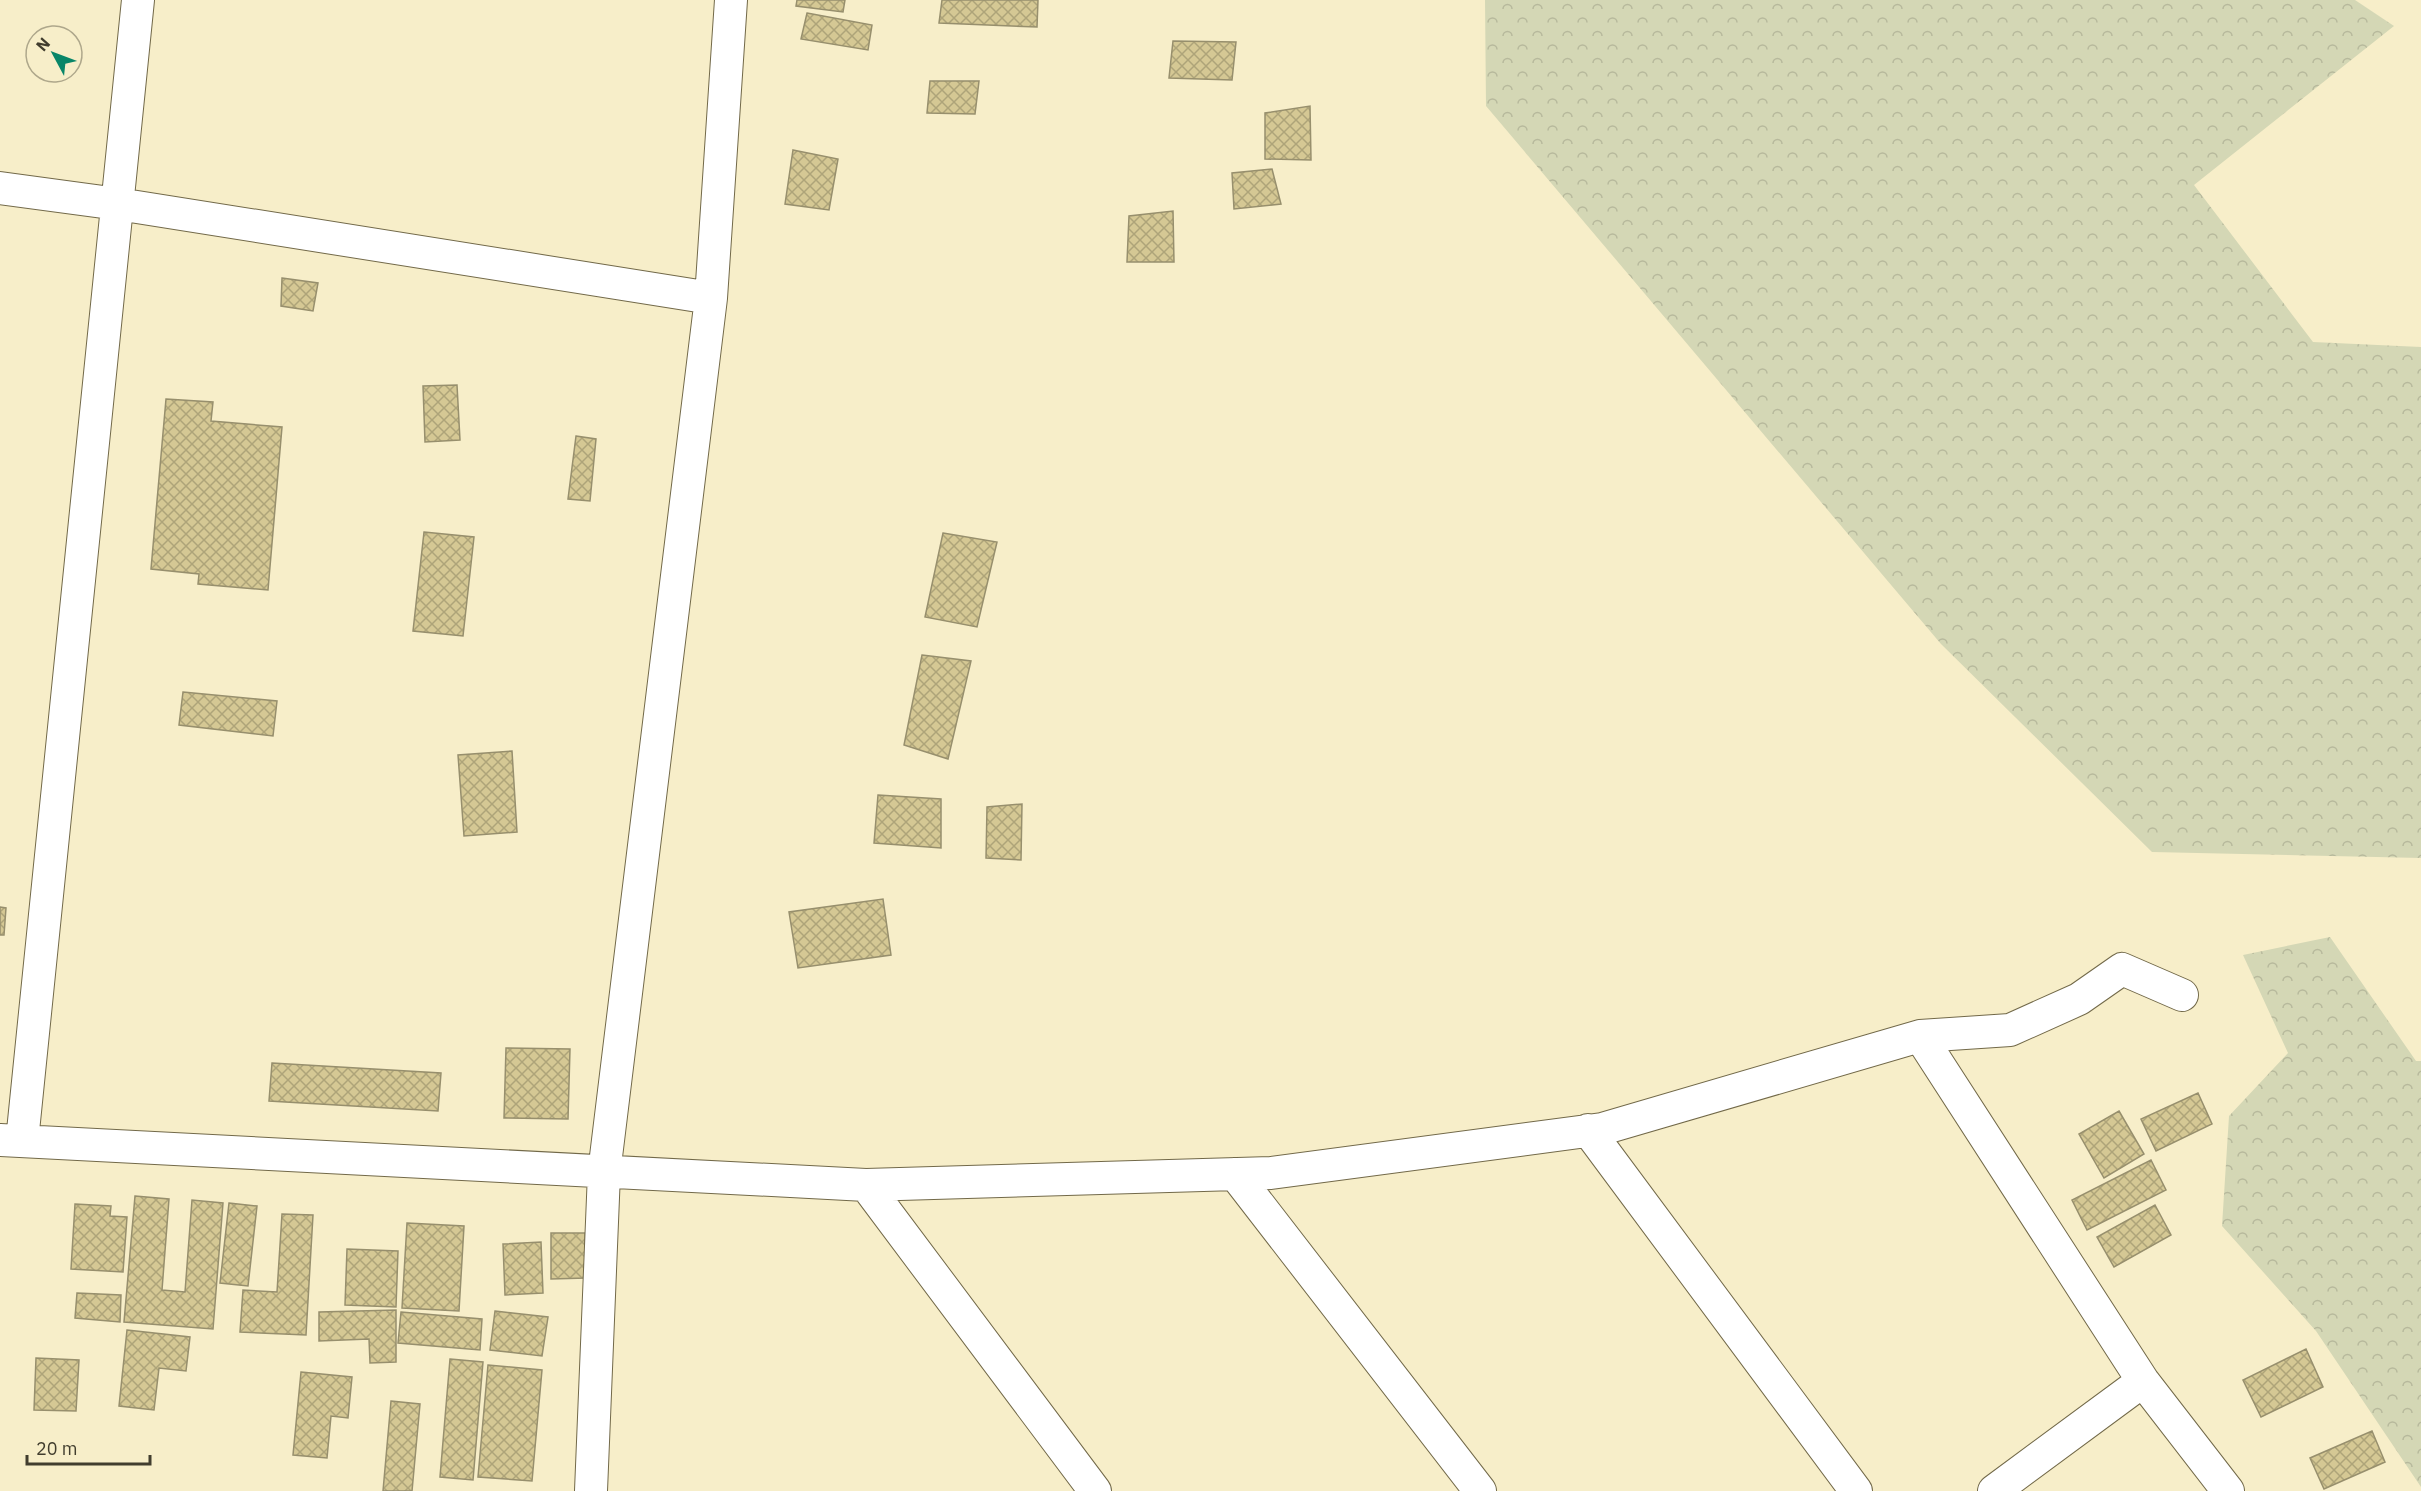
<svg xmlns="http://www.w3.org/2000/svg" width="2421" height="1491" font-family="'IBM Plex Sans',sans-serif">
<defs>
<pattern id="forest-crowns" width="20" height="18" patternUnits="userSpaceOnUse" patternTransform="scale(1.5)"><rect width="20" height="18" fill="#d4d7b5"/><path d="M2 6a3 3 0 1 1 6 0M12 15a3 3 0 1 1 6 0" fill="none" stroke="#b7b99c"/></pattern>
<pattern id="building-cross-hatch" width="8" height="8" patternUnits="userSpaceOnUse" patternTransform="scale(1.5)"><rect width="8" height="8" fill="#d5c894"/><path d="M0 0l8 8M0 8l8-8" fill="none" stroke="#aea479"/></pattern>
</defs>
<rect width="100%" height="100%" fill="#f7eec9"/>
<path fill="url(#forest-crowns)" d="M1485 0H2355L2394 26 2194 185 2313 342 2421 347V858L2152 852 1941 644 1486 106Z
M2330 937 2416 1061H2421V1487L2316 1331 2222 1226 2229 1116 2288 1053 2243 955Z"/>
<path fill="url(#building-cross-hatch)" stroke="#978f6d" stroke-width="1.5" d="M797 0H845L843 12 796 6Z
M942 0H1038L1037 27 939 23Z
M807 13 872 25 868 50 801 39Z
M1173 41 1236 42 1232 80 1169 78Z
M930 81H979L975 114 927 113Z
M1310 106 1311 160 1265 159V113Z
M793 150 838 159 829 210 785 204Z
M1272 169 1281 204 1234 209 1232 173Z
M1173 211 1174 262H1127L1129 216Z
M282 278 318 283 313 311 281 306Z
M457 385 460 440 425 442 423 386Z
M166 399 213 402 211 421 282 427 268 590 198 584 199 574 151 569Z
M576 436 596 439 590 501 568 499Z
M424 532 474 537 463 636 413 631Z
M943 533 997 542 977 627 925 617Z
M922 655 971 661 948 759 904 745Z
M183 692 277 701 273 736 179 725Z
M512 751 517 832 464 836 458 755Z
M878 795 941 799V848L874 843Z
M1022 804 1021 860 986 858 987 807Z
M883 899 891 955 798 968 789 912Z
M0 907 6 908 4 935H0Z
M506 1048 570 1049 568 1119 504 1118Z
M272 1063 441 1073 438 1111 269 1101Z
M2198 1093 2212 1124 2156 1151 2141 1119Z
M2119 1111 2144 1154 2104 1178 2079 1134Z
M2151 1160 2166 1190 2087 1230 2072 1200Z
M135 1196 169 1199 162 1290 185 1292 192 1200 223 1203 213 1329 124 1322Z
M229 1203 257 1206 248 1286 220 1283Z
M75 1204 111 1206 110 1216 127 1217 123 1272 71 1269Z
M2155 1205 2171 1235 2114 1267 2097 1237Z
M282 1214 313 1215 306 1335 240 1332 243 1290 277 1292Z
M407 1223 464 1226 459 1311 402 1308Z
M551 1233H585L586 1278 551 1279Z
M541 1242 543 1293 505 1295 503 1244Z
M347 1249 398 1251 396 1307 345 1305Z
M77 1293 121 1295 120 1322 75 1318Z
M396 1310V1362L370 1363 369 1339 319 1341V1312Z
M495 1311 548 1317 542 1356 490 1350Z
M401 1312 482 1319 480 1350 398 1343Z
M127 1330 190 1337 186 1371 159 1368 154 1410 119 1406Z
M2306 1349 2323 1387 2261 1417 2243 1380Z
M36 1358 79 1360 76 1411 34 1410Z
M450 1359 483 1362 473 1480 440 1477Z
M488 1365 542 1370 532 1481 478 1477Z
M301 1372 352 1377 348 1418 331 1416 327 1458 293 1455Z
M391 1401 420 1404 412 1491H383Z
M2372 1431 2385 1462 2324 1489 2310 1458Z"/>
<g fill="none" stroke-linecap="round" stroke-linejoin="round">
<defs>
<path id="street" d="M0 188 118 204 711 298
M1920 1036 2143 1381 2228 1491
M1588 1130 1856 1491
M0 1140 866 1185 1271 1173 1602 1129 1920 1036 2010 1030 2079 999 2122 969 2182 995
M22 1141 138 0
M1235 1174 1480 1491
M866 1185 1095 1491
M591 1491 604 1173 711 298 731 0
M1994 1491 2143 1381"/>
</defs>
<use href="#street" stroke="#726949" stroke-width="34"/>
<use href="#street" stroke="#fff" stroke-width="32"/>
</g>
<g transform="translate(54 54) rotate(311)"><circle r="28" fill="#f7eec9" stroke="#aea78b" stroke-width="1.5"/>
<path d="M0-4.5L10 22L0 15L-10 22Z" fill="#098668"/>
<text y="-9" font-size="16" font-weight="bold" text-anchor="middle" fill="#413d2e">N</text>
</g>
<path d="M27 1455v9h123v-9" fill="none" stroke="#413d2e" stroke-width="3"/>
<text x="36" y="1455" font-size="18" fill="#413d2e" stroke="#f7eec9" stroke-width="4.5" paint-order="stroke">20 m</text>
</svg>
